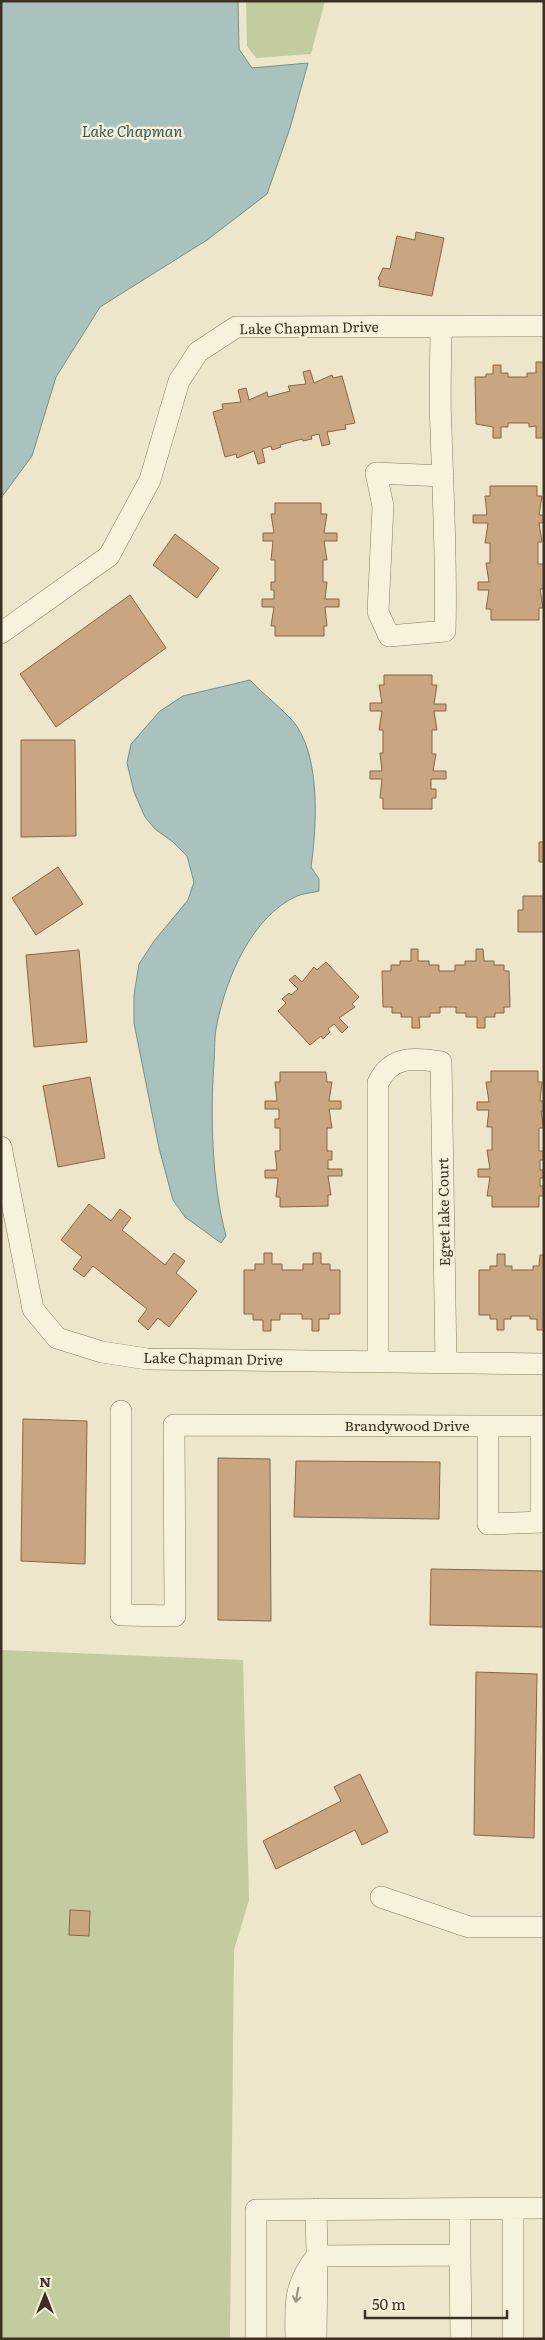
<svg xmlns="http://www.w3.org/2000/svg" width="545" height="2340" font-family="Literata,serif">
<rect width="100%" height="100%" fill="#eee6ca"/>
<path fill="#c3cc9e" d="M246 1H325L311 54 256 58 247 46Z
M1 1650 243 1660 249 1900 234 1950 230 2339H1Z"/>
<path fill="#aac2bd" stroke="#71918b" d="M1 1H238L239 49 252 68 308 63 290 128 267 194 207 240 100 307 56 377 32 456 1 498Z
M250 680C263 694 279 706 292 720 321 753 317 826 311 867L319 879V891C312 893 304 893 297 896 252 916 226 978 217 1024 214 1036 215 1049 214 1062 210 1116 212 1184 226 1236L221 1243 185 1217 173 1200 159 1148 134 1023V995L139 964 154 941 188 900 194 882 187 856 173 842 155 829 145 817 134 792 127 763 131 744 160 711 183 696Z"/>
<path fill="#caa581" stroke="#896545" d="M416 232 444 238 432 296 379 286 380 280 378 279 383 268 390 269 397 236 415 240Z
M536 362H544V438H536V426L529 427V423H508V427H501V438H493V427L476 424 475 377H486V374H493V365H501V373H508V377H527V373H536Z
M310 370 314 383 332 375 333 378 342 376 355 423 345 425 346 429 327 432 330 444 322 446 319 434 311 436 312 439 303 441 302 439 280 445 281 447 272 450 271 446 262 449 265 462 258 464 254 451 237 458 236 454 225 457 213 412 223 409 222 404 241 402 238 390 246 388 249 400 267 392 268 397 290 391 288 386 306 384 303 372Z
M490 486H537V496H542L539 515H544V523H539L542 542H538V564H544V589H540L543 608H539V620H491V609H486L489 590H478V582H489L486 563H490V543H485L488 523H473V515H487L485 496H490Z
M275 503H321V514H327L324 533H337V541H324L327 560H323V582H327L325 599H339V607H325L327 626H324V636H275V626H271L274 607H262V599H274V590H271V582H275V560H271L273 541H263V533H274L271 514H275Z
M175 534 219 568 197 598 153 565Z
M130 595 166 648 56 727 20 674Z
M384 675H432V685H437L434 704H446V711H434L437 730H432V754H436L433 771H446V779H431V789H436V798H432V809H383V798H380L382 779H370V771H382L380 753H383V730H379L382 711H370V703H382L379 685H384Z
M21 740H75L76 836 21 837Z
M539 842H544V862H539Z
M58 867 83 904 36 935 12 898Z
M523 896H544V932H518V910H523Z
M411 949H418V961H429V965H439V971H455V965H465V961H476V949H483L484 961H494V965H504V971H509L510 1007H504V1013H495V1017H485V1028H477V1017H466V1013H456V1007H440V1013H430V1017H419L420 1028H412V1017H401V1013H392V1007H383L382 971H391V965H400V961H411Z
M79 950 87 1042 34 1047 26 955Z
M326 962 359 997 352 1004 355 1007 339 1018 348 1027 342 1033 334 1024 328 1029 330 1032 323 1039 321 1036 310 1045 278 1011 286 1003 282 999 289 993 291 995 298 989 289 980 295 975 302 982 314 967 317 970Z
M491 1071H538V1082H542L540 1101H544V1111H541L544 1128H539V1151H544V1160H540V1170H544V1178H540V1186H544V1196H539V1207H492V1196H487L490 1177H478V1169H490L487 1150H492V1127H487L489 1110H477V1102H489L486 1082H491Z
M280 1072H326L327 1082H332L329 1101H341V1109H329L332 1128H327V1151H332V1160H328V1169H342V1176H328L331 1195H328V1206L280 1207V1197H276L278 1178H265V1170H277L275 1151H280V1128H275V1119H279V1109H265V1101H277L275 1082H280Z
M90 1077 105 1158 58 1167 43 1086Z
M89 1204 111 1221 120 1209 131 1218 122 1230 165 1265 174 1253 185 1261 176 1273 197 1291 169 1327 158 1318 148 1330 138 1321 147 1309 93 1266 84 1277 73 1269 82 1257 61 1240Z
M264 1253H272V1264H282V1270H303V1264H313V1253H321V1264H330V1270H340V1314H329V1319H319V1331H312V1319H302V1314H280V1320H271V1331H263V1320H253V1314H244V1270H255V1264H264Z
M497 1254H505V1266H512V1270H533V1266H539L540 1255H544V1330H537V1319H530V1316H511V1319H504V1330H497V1319H490V1315H479V1270H490V1266H497Z
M23 1419 87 1421 85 1564 21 1561Z
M218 1458 270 1459 271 1621 218 1620Z
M296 1461 440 1462 439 1519 294 1517Z
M431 1569 544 1571V1627L430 1625Z
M476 1672 537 1674 534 1838 474 1835Z
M360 1774 388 1832 362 1845 355 1830 276 1869 263 1841 341 1801 334 1787Z
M70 1910 90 1911 89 1936 69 1935Z"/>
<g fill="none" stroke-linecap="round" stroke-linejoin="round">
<defs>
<path id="minor" d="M441 327C441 361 439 395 441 429 443 497 447 563 445 631L389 636 378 612 383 506 376 473 443 476
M1 633 109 556 150 480 179 381 198 352 236 327 544 326
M1 1147 33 1309 57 1338 102 1352 147 1359 544 1364
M378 1362V1083C391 1055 414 1058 441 1062L446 1363
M121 1411V1615L175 1616 174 1425 488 1426V1524L544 1522
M488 1426H541V1522
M381 1897 469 1927H544
M316 2209 317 2256 460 2255V2209
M513 2209V2339
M460 2255 461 2339
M256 2339V2210L544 2208
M296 2339C295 2304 294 2284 317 2256
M316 2339 317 2256"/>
</defs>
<use href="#minor" stroke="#8a795f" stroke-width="22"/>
<use href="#minor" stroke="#f8f2dd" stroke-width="21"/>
</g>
<defs><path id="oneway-shaft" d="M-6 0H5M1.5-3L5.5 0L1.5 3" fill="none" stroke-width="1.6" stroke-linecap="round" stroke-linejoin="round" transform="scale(1.25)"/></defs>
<use stroke="#9a917f" href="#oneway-shaft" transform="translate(297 2295) rotate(100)"/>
<g text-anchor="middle" stroke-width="5" stroke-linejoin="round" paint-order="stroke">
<g font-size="14" fill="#3b3021" stroke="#f5efd9">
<text transform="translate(309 328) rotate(-1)" y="5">Lake Chapman Drive</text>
<text transform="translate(444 1212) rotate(-91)" y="5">Egret lake Court</text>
<text transform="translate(213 1359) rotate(1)" y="5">Lake Chapman Drive</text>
<text x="407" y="1431">Brandywood Drive</text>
</g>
<g font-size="15" font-style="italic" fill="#315a5a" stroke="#f5efd9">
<text x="132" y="137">Lake Chapman</text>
</g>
</g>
<rect width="545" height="2340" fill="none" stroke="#3b3021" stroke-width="5"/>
<g transform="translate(45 2295)" stroke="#f5efd9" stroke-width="4" paint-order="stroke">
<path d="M0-4L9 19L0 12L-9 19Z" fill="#3b3021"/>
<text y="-8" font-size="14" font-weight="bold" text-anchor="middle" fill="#3b3021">N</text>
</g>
<path d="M365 2310v8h142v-8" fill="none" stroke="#3b3021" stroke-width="2.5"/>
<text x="372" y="2310" font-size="15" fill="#3b3021" stroke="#f5efd9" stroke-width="4" paint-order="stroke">50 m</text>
</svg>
